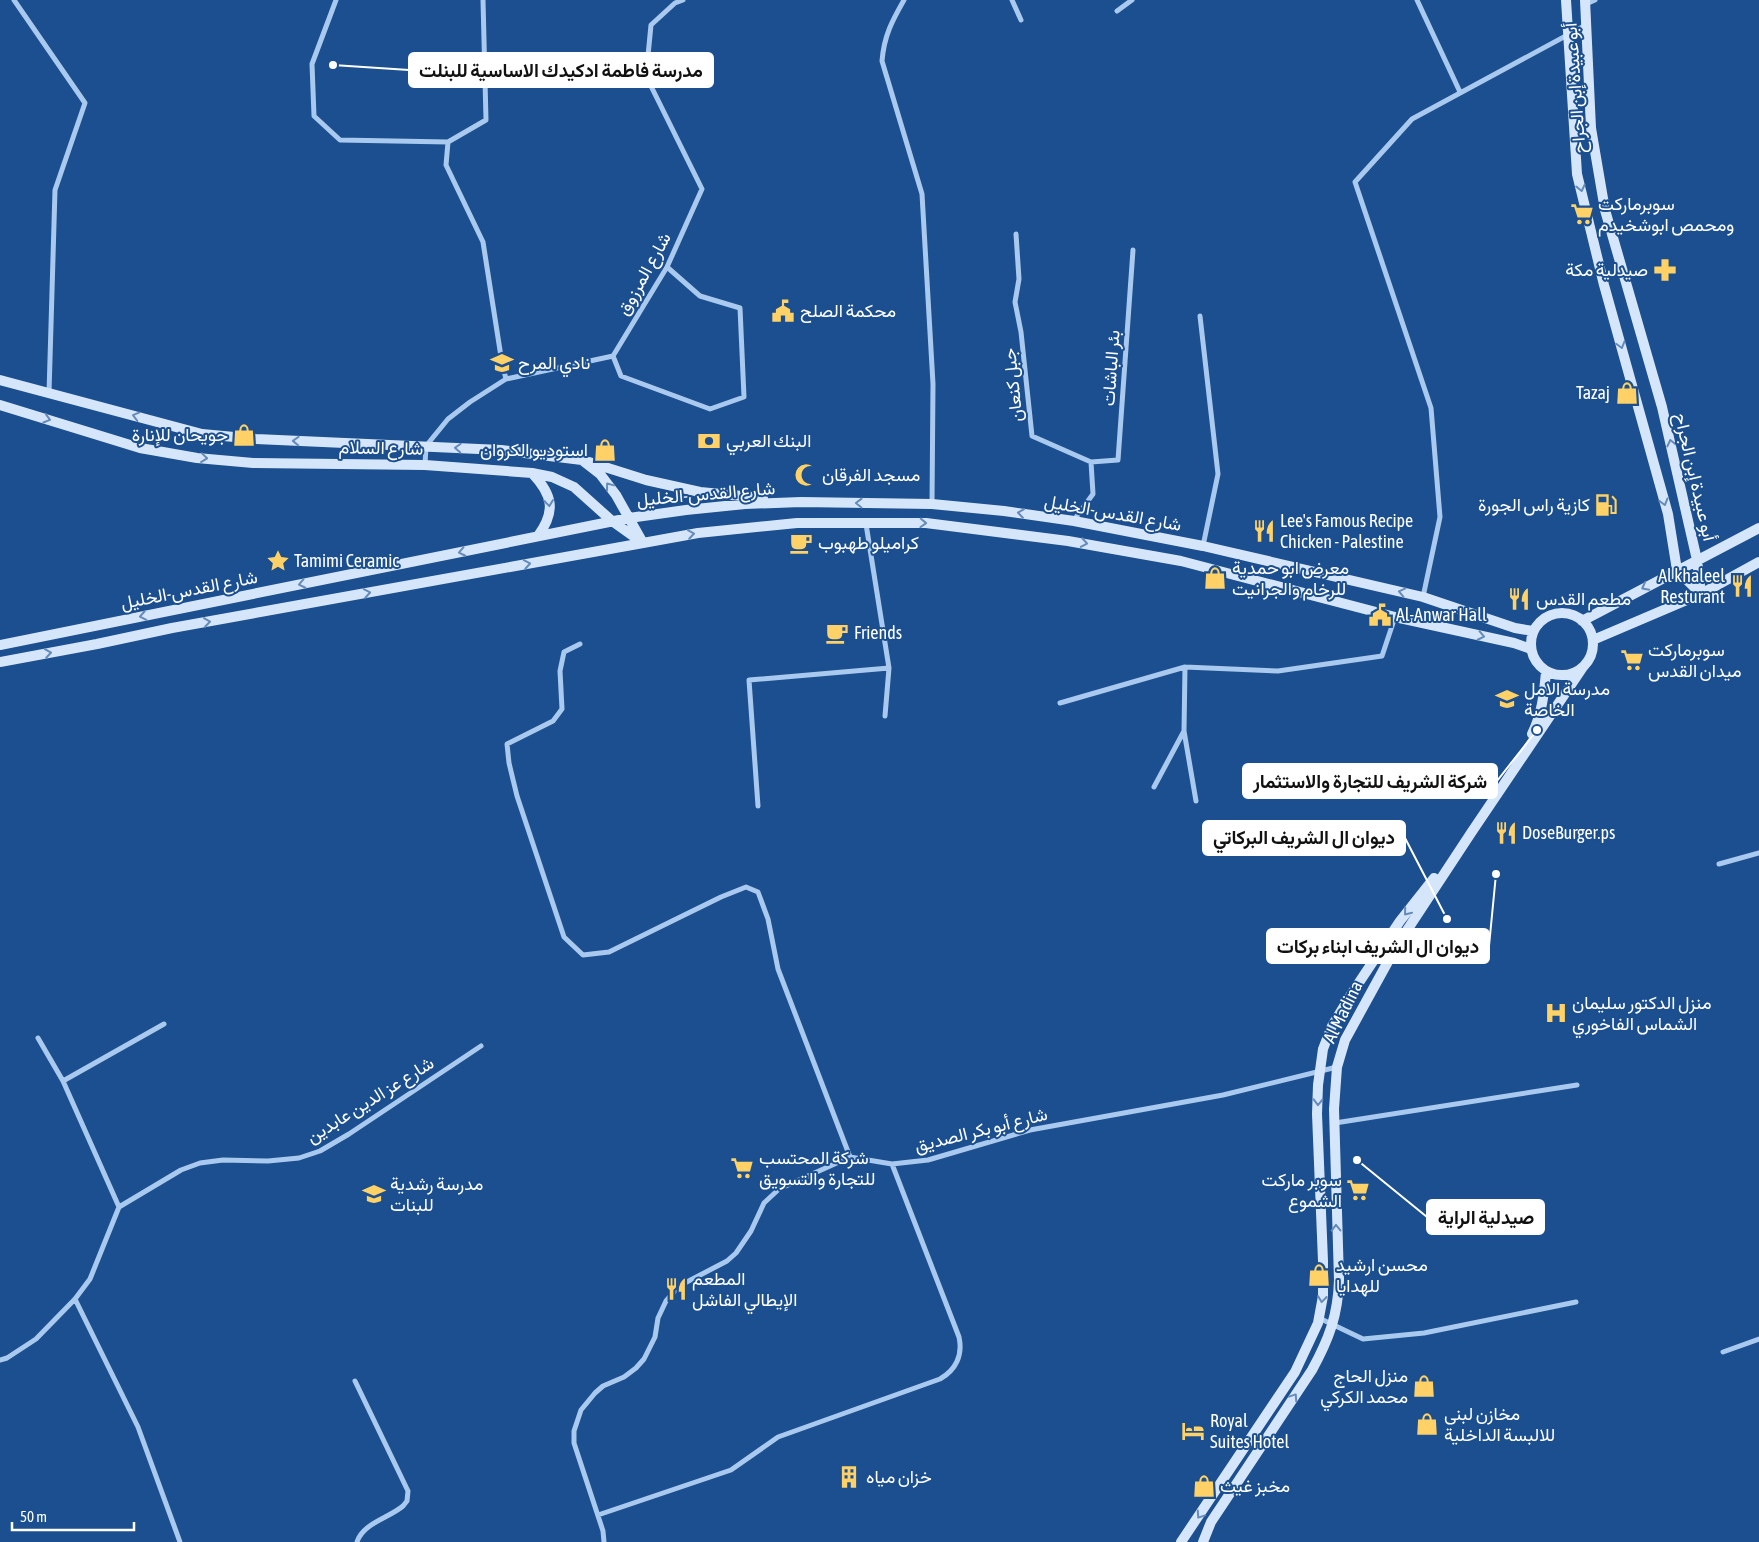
<svg xmlns="http://www.w3.org/2000/svg" width="1759" height="1542" font-family="'Asap Condensed',Vazirmatn,sans-serif">
<rect width="100%" height="100%" fill="#1b4f8f"/>
<g fill="none" stroke-linecap="round" stroke-linejoin="round">
<path stroke="#a9c9ee" stroke-width="5" d="M14 0 85 103 55 190 49 393
M336 0 312 64 314 116 340 140 448 142
M483 0 486 120 448 142 446 165 483 242 502 363 506 379
M904 0C892 21 884 36 882 61L922 194 933 384 932 504
M1012 0 1021 20
M1417 0 1460 92
M1586 4 1595 0
M1117 11 1132 0
M1016 234 1019 279 1015 302 1021 332 1032 436 1091 462 1093 494 1074 520
M1200 316 1218 474 1203 546
M613 356 621 376 710 409 744 397 740 308 700 296 667 267
M1091 462 1118 460 1133 250
M425 465 426 446 448 419 470 402 506 379 613 356 667 267 702 189 646 76 651 25 675 3 683 0
M1423 597 1440 517 1431 408 1355 182 1412 119 1586 25
M580 644 564 652 560 671 562 709 553 721 507 744 509 763 517 796 564 937 583 955 609 952 721 897 746 887 758 892 768 919 778 969 850 1157
M1185 667 1278 671 1382 656 1395 617
M1060 703 1185 667 1184 731 1196 801
M885 716 889 668
M1154 787 1184 731
M758 806 749 680 889 668 866 524
M1719 864 1759 853
M38 1038 63 1081 119 1207
M63 1081 164 1024
M1335 1123 1577 1085
M75 1299 138 1427 180 1542
M1319 1318 1363 1339 1424 1333 1576 1302
M1723 1352 1759 1339
M0 1360 7 1358 36 1339 75 1299 90 1279 119 1207 181 1170 200 1163 223 1160 268 1161 299 1158 320 1151 349 1134 481 1046
M355 1381 408 1491 407 1501 403 1506C389 1518 363 1523 357 1542
M598 1515 731 1470 778 1437 940 1379C956 1370 963 1355 959 1337L892 1164
M604 1542 603 1531 574 1443V1431L581 1410 595 1393 603 1386 624 1377 636 1368 644 1359 655 1337 658 1318 666 1301 673 1293 681 1285 727 1261 736 1253 751 1231 764 1203 779 1189 850 1157 892 1164 928 1160 1030 1130 1223 1095 1337 1067"/>
<path stroke="#d6e6fa" stroke-width="10" d="M1566 0 1577 174 1604 285 1668 514 1677 570 1701 594
M1585 0 1591 128 1605 210 1662 407 1697 560 1701 594
M0 380 202 434 256 439 501 450 582 460 600 474 616 495 643 543
M0 405 140 448 197 458 253 463 425 465 532 473 552 477 574 487 612 521 640 541
M589 462 646 480 700 492 763 498
M532 473C553 495 556 511 538 536
M1531 644a31 31 0 1 1 62 0a31 31 0 1 1-62 0Z
M1582 621 1759 528
M1593 640 1701 594 1759 562
M0 645 629 518 686 510 745 504 801 502 932 504 1004 511 1074 521 1203 546 1423 597 1515 628 1533 631
M0 662 97 644 172 628 643 543 698 533 797 523H926L1068 541 1181 561 1395 617 1514 643 1531 649
M1532 734C1542 714 1544 694 1546 672
M1181 1542 1295 1372 1318 1323 1323 1296V1261L1317 1114 1318 1085 1323 1049 1332 1026 1352 993 1400 921 1434 878
M1203 1542 1211 1522 1312 1370C1329 1339 1338 1315 1339 1280L1334 1109 1337 1067 1345 1040 1396 947 1471 833 1583 667"/>
</g>
<defs><path id="oneway-chevron" d="M-2-3.5L2.5 0L-2 3.5" fill="none" stroke-width="1.6" stroke-linecap="round" stroke-linejoin="round" transform="scale(1.25)"/></defs>
<g stroke="#668bba">
<use href="#oneway-chevron" transform="translate(1581 188) rotate(77)"/>
<use href="#oneway-chevron" transform="translate(1621 345) rotate(74)"/>
<use href="#oneway-chevron" transform="translate(136 416) rotate(-165)"/>
<use href="#oneway-chevron" transform="translate(47 419) rotate(17)"/>
<use href="#oneway-chevron" transform="translate(296 441) rotate(-178)"/>
<use href="#oneway-chevron" transform="translate(1671 443) rotate(-103)"/>
<use href="#oneway-chevron" transform="translate(458 448) rotate(-177)"/>
<use href="#oneway-chevron" transform="translate(204 458) rotate(6)"/>
<use href="#oneway-chevron" transform="translate(609 486) rotate(-127)"/>
<use href="#oneway-chevron" transform="translate(1664 502) rotate(74)"/>
<use href="#oneway-chevron" transform="translate(549 503) rotate(83)"/>
<use href="#oneway-chevron" transform="translate(859 503) rotate(-179)"/>
<use href="#oneway-chevron" transform="translate(1021 513) rotate(-172)"/>
<use href="#oneway-chevron" transform="translate(923 523) rotate(2)"/>
<use href="#oneway-chevron" transform="translate(691 534) rotate(-9)"/>
<use href="#oneway-chevron" transform="translate(1084 543) rotate(10)"/>
<use href="#oneway-chevron" transform="translate(462 552) rotate(168)"/>
<use href="#oneway-chevron" transform="translate(527 564) rotate(-10)"/>
<use href="#oneway-chevron" transform="translate(302 584) rotate(168)"/>
<use href="#oneway-chevron" transform="translate(1645 587) rotate(152)"/>
<use href="#oneway-chevron" transform="translate(1402 592) rotate(-167)"/>
<use href="#oneway-chevron" transform="translate(367 593) rotate(-10)"/>
<use href="#oneway-chevron" transform="translate(143 616) rotate(169)"/>
<use href="#oneway-chevron" transform="translate(207 622) rotate(-8)"/>
<use href="#oneway-chevron" transform="translate(1481 636) rotate(12)"/>
<use href="#oneway-chevron" transform="translate(48 653) rotate(-9)"/>
<use href="#oneway-chevron" transform="translate(1407 912) rotate(129)"/>
<use href="#oneway-chevron" transform="translate(1318 1102) rotate(91)"/>
<use href="#oneway-chevron" transform="translate(1336 1228) rotate(-91)"/>
<use href="#oneway-chevron" transform="translate(1322 1299) rotate(97)"/>
<use href="#oneway-chevron" transform="translate(1294 1397) rotate(-56)"/>
<use href="#oneway-chevron" transform="translate(1200 1515) rotate(124)"/>
</g>
<defs>
<symbol id="supermarket-bare" viewBox="-9 -9 18 18"><path d="M-6-5.5h2.5l.6 2H6L4.5 2H-2.5L-4.4-4H-6ZM-1.5 3.2a1.3 1.3 0 1 0 .1 0ZM3 3.2a1.3 1.3 0 1 0 .1 0Z" fill="#ffd166" stroke="#1b4f8f" stroke-width="2.5" paint-order="stroke"/></symbol>
<symbol id="pharmacy-bare" viewBox="-9 -9 18 18"><path d="M-2-6h4v4h4v4h-4v4h-4v-4h-4v-4h4Z" fill="#ffd166" stroke="#1b4f8f" stroke-width="2.5" paint-order="stroke"/></symbol>
<symbol id="civic-bare" viewBox="-9 -9 18 18"><path d="M-.6-6.5H3V-4.5H.6V-3L4-1V1h2V6H-6V1h2V-1L-.6-3ZM-1.2 2.5V6h2.4V2.5Z" fill="#ffd166" stroke="#1b4f8f" stroke-width="2.5" paint-order="stroke"/></symbol>
<symbol id="school-bare" viewBox="-9 -9 18 18"><path d="M0-5L7-2L0 1L-7-2ZM-4 1L0 2.5L4 1V4Q0 6-4 4Z" fill="#ffd166" stroke="#1b4f8f" stroke-width="2.5" paint-order="stroke"/></symbol>
<symbol id="shop-bare" viewBox="-9 -9 18 18"><path d="M-5-2.5h2.3a2.7 3.5 0 0 1 5.4 0H5L5.5 6h-11ZM-1.5-2.5h3a1.5 2.3 0 0 0-3 0Z" fill="#ffd166" stroke="#1b4f8f" stroke-width="2.5" paint-order="stroke"/></symbol>
<symbol id="bank-bare" viewBox="-9 -9 18 18"><path d="M-6-4H6V4H-6ZM0-2.3a2.3 2.3 0 1 0 0 4.6a2.3 2.3 0 1 0 0-4.6Z" fill="#ffd166" stroke="#1b4f8f" stroke-width="2.5" paint-order="stroke"/></symbol>
<symbol id="mosque-bare" viewBox="-9 -9 18 18"><path d="M3.5-4.9A6 6 0 1 0 3.5 4.9A5 5 0 1 1 3.5-4.9Z" fill="#ffd166" stroke="#1b4f8f" stroke-width="2.5" paint-order="stroke"/></symbol>
<symbol id="fuel-bare" viewBox="-9 -9 18 18"><path d="M-5.5-6h7V0h2V4h1.3V-2.5L3-4.5l.8-.8L6-3V5H2.5V1h-1V6h-7ZM-4.2-4.7v3.2H.2V-4.7Z" fill="#ffd166" stroke="#1b4f8f" stroke-width="2.5" paint-order="stroke"/></symbol>
<symbol id="restaurant-bare" viewBox="-9 -9 18 18"><path d="M-5-6h1v4h1v-4h1v4h1v-4h1v5L-1.5 .5V6h-2V.5L-5-1ZM5-6V6H3V1.5H1.5Q1.5-4 5-6Z" fill="#ffd166" stroke="#1b4f8f" stroke-width="2.5" paint-order="stroke"/></symbol>
<symbol id="cafe-bare" viewBox="-9 -9 18 18"><path d="M-5.5-4.5H6V0H3Q3 3.5 0 3.5H-2.5Q-5.5 3.5-5.5 0ZM3-3.2v2h1.7v-2ZM-6 4.5H4V6H-6Z" fill="#ffd166" stroke="#1b4f8f" stroke-width="2.5" paint-order="stroke"/></symbol>
<symbol id="sight-bare" viewBox="-9 -9 18 18"><path d="M0-6L1.8-2.2L6-1.7L2.9 1.2L3.7 5.4L0 3.3L-3.7 5.4L-2.9 1.2L-6-1.7L-1.8-2.2Z" fill="#ffd166" stroke="#1b4f8f" stroke-width="2.5" paint-order="stroke"/></symbol>
<symbol id="hospital-bare" viewBox="-9 -9 18 18"><path d="M-5-5h3v3.5h4V-5h3V5h-3V1.5h-4V5h-3Z" fill="#ffd166" stroke="#1b4f8f" stroke-width="2.5" paint-order="stroke"/></symbol>
<symbol id="hotel-bare" viewBox="-9 -9 18 18"><path d="M-6-4.5h1.5V1H6V5H4.5V3h-9V5H-6ZM-4 0a1.8 1.8 0 1 1 3.6 0ZM.5 0V-2.5h3Q6-2.5 6 0Z" fill="#ffd166" stroke="#1b4f8f" stroke-width="2.5" paint-order="stroke"/></symbol>
<symbol id="building-bare" viewBox="-9 -9 18 18"><path d="M-4-6H4V6H1V3H-1V6H-4ZM-2.5-4.3h1.7v1.8h-1.7ZM.8-4.3h1.7v1.8H.8ZM-2.5-1h1.7V.8h-1.7ZM.8-1h1.7V.8H.8Z" fill="#ffd166" stroke="#1b4f8f" stroke-width="2.5" paint-order="stroke"/></symbol>
</defs>
<g fill-rule="evenodd">
<use href="#supermarket-bare" x="1566" y="198" width="32" height="32"/>
<use href="#pharmacy-bare" x="1649" y="254" width="32" height="32"/>
<use href="#civic-bare" x="767" y="295" width="32" height="32"/>
<use href="#school-bare" x="486" y="347" width="32" height="32"/>
<use href="#shop-bare" x="1611" y="377" width="32" height="32"/>
<use href="#shop-bare" x="228" y="419" width="32" height="32"/>
<use href="#bank-bare" x="693" y="425" width="32" height="32"/>
<use href="#shop-bare" x="589" y="434" width="32" height="32"/>
<use href="#mosque-bare" x="790" y="459" width="32" height="32"/>
<use href="#fuel-bare" x="1590" y="489" width="32" height="32"/>
<use href="#restaurant-bare" x="1248" y="515" width="32" height="32"/>
<use href="#cafe-bare" x="785" y="527" width="32" height="32"/>
<use href="#sight-bare" x="262" y="545" width="32" height="32"/>
<use href="#shop-bare" x="1199" y="562" width="32" height="32"/>
<use href="#restaurant-bare" x="1726" y="570" width="32" height="32"/>
<use href="#restaurant-bare" x="1503" y="583" width="32" height="32"/>
<use href="#civic-bare" x="1364" y="599" width="32" height="32"/>
<use href="#cafe-bare" x="821" y="617" width="32" height="32"/>
<use href="#supermarket-bare" x="1616" y="644" width="32" height="32"/>
<use href="#school-bare" x="1491" y="683" width="32" height="32"/>
<use href="#restaurant-bare" x="1490" y="817" width="32" height="32"/>
<use href="#hospital-bare" x="1540" y="997" width="32" height="32"/>
<use href="#supermarket-bare" x="726" y="1152" width="32" height="32"/>
<use href="#supermarket-bare" x="1342" y="1174" width="32" height="32"/>
<use href="#school-bare" x="358" y="1178" width="32" height="32"/>
<use href="#shop-bare" x="1303" y="1259" width="32" height="32"/>
<use href="#restaurant-bare" x="660" y="1273" width="32" height="32"/>
<use href="#shop-bare" x="1408" y="1370" width="32" height="32"/>
<use href="#shop-bare" x="1411" y="1408" width="32" height="32"/>
<use href="#hotel-bare" x="1177" y="1415" width="32" height="32"/>
<use href="#building-bare" x="833" y="1461" width="32" height="32"/>
<use href="#shop-bare" x="1188" y="1470" width="32" height="32"/>
</g>
<g text-anchor="middle" stroke-width="4" stroke-linejoin="round" paint-order="stroke">
<g font-size="18" fill="#fff" stroke="#1b4f8f">
<text transform="translate(1575 88) rotate(-94)" y="6">أبو عبيدة إبن الجراح</text>
<text transform="translate(644 274) rotate(-61)" y="6">شارع المرزوق</text>
<text transform="translate(1111 368) rotate(-86)" y="6">بئر الباشات</text>
<text transform="translate(1013 385) rotate(-96)" y="6">جبل كنعان</text>
<text transform="translate(381 448) rotate(1)" y="6">شارع السلام</text>
<text transform="translate(1695 477) rotate(77)" y="6">أبو عبيدة إبن الجراح</text>
<text transform="translate(706 494) rotate(-5)" y="6">شارع القدس-الخليل</text>
<text transform="translate(1113 513) rotate(10)" y="6">شارع القدس-الخليل</text>
<text transform="translate(189 590) rotate(-11)" y="6">شارع القدس-الخليل</text>
<text transform="translate(1343 1012) rotate(-64)" y="6">Al Madina</text>
<text transform="translate(370 1100) rotate(-32)" y="6">شارع عز الدين عابدين</text>
<text transform="translate(981 1130) rotate(-14)" y="6">شارع أبو بكر الصديق</text>
</g>
<g font-size="18" fill="#fff" stroke="#1b4f8f" text-anchor="start">
<text x="1598" y="210">سوبرماركت<tspan x="1598" dy="21">ومحمص ابوشخيدم</tspan></text>
<text x="1648" y="276" text-anchor="end">صيدلية مكة</text>
<text x="800" y="317">محكمة الصلح</text>
<text x="518" y="369">نادي المرح</text>
<text x="1610" y="399" text-anchor="end">Tazaj</text>
<text x="228" y="441" text-anchor="end">جويحان للإنارة</text>
<text x="726" y="447">البنك العربي</text>
<text x="588" y="456" text-anchor="end">استوديو الكروان</text>
<text x="822" y="481">مسجد الفرقان</text>
<text x="1590" y="511" text-anchor="end">كازية راس الجورة</text>
<text x="1280" y="527">Lee's Famous Recipe<tspan x="1280" dy="21">Chicken - Palestine</tspan></text>
<text x="818" y="549">كراميلو طهبوب</text>
<text x="294" y="567">Tamimi Ceramic</text>
<text x="1232" y="574">معرض ابو حمدية<tspan x="1232" dy="21">للرخام والجرانيت</tspan></text>
<text x="1725" y="582" text-anchor="end">Al khaleel<tspan x="1725" dy="21">Resturant</tspan></text>
<text x="1536" y="605">مطعم القدس</text>
<text x="1396" y="621">Al-Anwar Hall</text>
<text x="854" y="639">Friends</text>
<text x="1648" y="656">سوبرماركت<tspan x="1648" dy="21">ميدان القدس</tspan></text>
<text x="1524" y="695">مدرسة الامل<tspan x="1524" dy="21">الخاصة</tspan></text>
<text x="1522" y="839">DoseBurger.ps</text>
<text x="1572" y="1009">منزل الدكتور سليمان<tspan x="1572" dy="21">الشماس الفاخوري</tspan></text>
<text x="759" y="1164">شركة المحتسب<tspan x="759" dy="21">للتجارة والتسويق</tspan></text>
<text x="1342" y="1186" text-anchor="end">سوبر ماركت<tspan x="1342" dy="21">الشموع</tspan></text>
<text x="390" y="1190">مدرسة رشدية<tspan x="390" dy="21">للبنات</tspan></text>
<text x="1336" y="1271">محسن ارشيد<tspan x="1336" dy="21">للهدايا</tspan></text>
<text x="692" y="1285">المطعم<tspan x="692" dy="21">الإيطالي الفاشل</tspan></text>
<text x="1408" y="1382" text-anchor="end">منزل الحاج<tspan x="1408" dy="21">محمد الكركي</tspan></text>
<text x="1444" y="1420">مخازن لبنى<tspan x="1444" dy="21">للالبسة الداخلية</tspan></text>
<text x="1210" y="1427">Royal<tspan x="1210" dy="21">Suites Hotel</tspan></text>
<text x="866" y="1483">خزان مياه</text>
<text x="1220" y="1492">مخبز غيث</text>
</g>
</g>
<path fill="none" stroke="#fff" stroke-width="2" d="M333 65L409 70M1537 730L1497 781M1447 919L1405 838M1496 874L1489 946M1357 1160L1427 1217"/>
<g fill="#fff" stroke="#1b4f8f" stroke-width="2">
<circle cx="333" cy="65" r="5"/>
<circle cx="1537" cy="730" r="5"/>
<circle cx="1447" cy="919" r="5"/>
<circle cx="1496" cy="874" r="5"/>
<circle cx="1357" cy="1160" r="5"/>
</g>
<g fill="#fff" stroke="#fff" stroke-width="2">
<rect x="409" y="53" width="304" height="34" rx="5"/>
<rect x="1243" y="764" width="254" height="34" rx="5"/>
<rect x="1203" y="821" width="202" height="34" rx="5"/>
<rect x="1267" y="929" width="222" height="34" rx="5"/>
<rect x="1427" y="1200" width="117" height="34" rx="5"/>
</g>
<g font-size="19" text-anchor="middle" font-weight="bold" fill="#111">
<text x="561" y="77">مدرسة فاطمة ادكيدك الاساسية للبنلت</text>
<text x="1370" y="788">شركة الشريف للتجارة والاستثمار</text>
<text x="1304" y="844">ديوان ال الشريف البركاتي</text>
<text x="1378" y="953">ديوان ال الشريف ابناء بركات</text>
<text x="1486" y="1224">صيدلية الراية</text>
</g>
<path d="M12 1522v8h122v-8" fill="none" stroke="#ffffff" stroke-width="2.5"/>
<text x="20" y="1522" font-size="15" fill="#ffffff" stroke="#1b4f8f" stroke-width="4" paint-order="stroke">50 m</text>
</svg>
